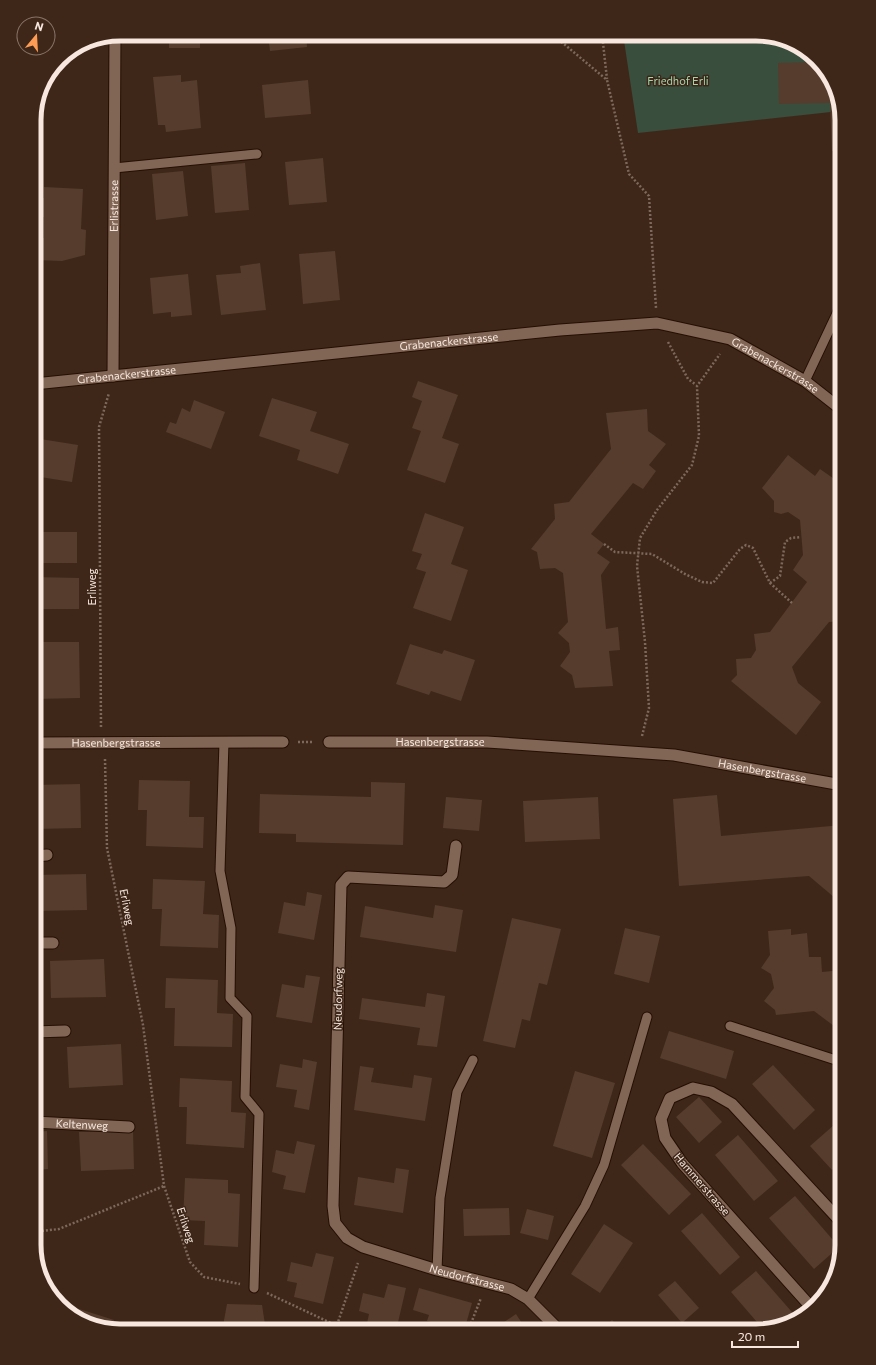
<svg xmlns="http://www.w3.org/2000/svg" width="876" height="1365" font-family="Commissioner,sans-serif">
<rect width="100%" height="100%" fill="#3e2719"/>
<path fill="#394e3d" d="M623 34H761L803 48 833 82 840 111 638 133Z"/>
<path fill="#553c2d" d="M169 34H200V48H169Z
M268 34H306L307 47 270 51Z
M815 62 833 82 842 120V151H832L830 103 779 104 778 63Z
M181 75V82L197 80 201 128 166 132 165 125H158L153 77Z
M308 80 311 114 265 118 262 85Z
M323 158 327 202 289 205 285 162Z
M245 163 249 210 215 213 211 166Z
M183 171 188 216 156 220 152 174Z
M44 187 83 189 81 229 86 230 85 255 62 261 35 260 36 238H44V217H37V198H44Z
M335 251 340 300 303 304 299 254Z
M260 263 266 310 221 315 216 275 241 273 240 266Z
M188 274 192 315 171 317V312L153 314 150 278Z
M418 381 458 395 442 438 459 444 445 483 407 470 421 431 412 428 422 401 412 397Z
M272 398 317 412 310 431 349 444 338 474 297 460 300 450 259 436Z
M194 400 225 412 211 449 166 432 170 422 176 424 182 408 190 412Z
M647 409 648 431 666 444 649 465 656 471 643 489 633 483 591 534 604 544 597 553 610 562 601 575 606 629 618 627 620 650 609 651 613 686 575 688 572 675 560 666 570 652 569 643 558 633 568 622 563 573 555 568 540 569 537 552 531 549 555 519 554 504 569 502 611 449 606 413Z
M34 438 78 445 72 482 34 476Z
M788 455 815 476 820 469 840 483 834 492 842 498 841 524 842 621 829 622 792 667 798 683 821 702 796 735 731 681 737 675 736 659 751 658 756 650 754 634 770 632 807 582 793 570 803 555 800 520 788 512 781 514 774 512V501L762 488Z
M425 513 464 527 451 564 468 570 451 621 413 608 426 572 416 569 422 554 412 551Z
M34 532H77V563H34Z
M34 577 79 578V609H34Z
M34 642H79L80 698 34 699Z
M410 644 442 654 444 650 475 660 461 701 431 691 429 695 396 684Z
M139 780 190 781 189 817H204L203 848 146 846 147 810H138Z
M371 782 405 783 403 845 296 842V834L259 833 260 794 371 797Z
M80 784 81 828 34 829V785Z
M717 795 721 836 842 825V889L835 898 809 876 679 886 673 799Z
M446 797 482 800 479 831 443 828Z
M598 797 600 839 525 842 523 801Z
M86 874 87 910 36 911 34 875Z
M153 879 205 881 203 914 219 915 218 948 160 946 162 909H152Z
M307 892 322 895 314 940 278 933 284 902 305 906Z
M435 905 463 910 456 952 360 937 365 906 433 918Z
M512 918 561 929 547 985 539 983 530 1021 522 1019 515 1048 483 1041Z
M625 928 660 936 649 983 614 974Z
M791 929V935L807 933 809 957H821L822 972 842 970V1032L814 1011 776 1015 775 1010 764 1001 774 988 771 974 761 968 770 955 768 931Z
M104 959 106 997 51 998 50 961Z
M306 975 320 977 312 1023 276 1017 282 984 304 988Z
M166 978 218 980 217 1013 233 1014 232 1047 174 1046 175 1008H165Z
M427 993 445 996 437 1047 417 1045 420 1028 359 1019 362 998 425 1007Z
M669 1031 734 1051 726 1079 660 1058Z
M121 1044 123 1085 69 1088 67 1047Z
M303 1059 317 1062 309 1110 294 1107 297 1090 276 1087 280 1064 302 1068Z
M773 1065 815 1110 794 1130 752 1084Z
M360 1066 374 1068 371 1082 412 1088 414 1075 432 1078 425 1121 354 1110Z
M575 1071 615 1083 592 1158 553 1146Z
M180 1078 232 1081 231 1112 246 1113 244 1148 186 1144 187 1107H179Z
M699 1097 722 1122 699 1143 676 1117Z
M842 1118V1161L832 1170 810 1146Z
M133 1130 134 1169 81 1171 79 1132Z
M47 1131 48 1169 34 1170V1132Z
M738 1135 778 1181 754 1201 715 1155Z
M297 1141 315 1145 305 1193 283 1189 286 1176 272 1172 276 1150 294 1154Z
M643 1144 691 1194 669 1215 621 1165Z
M396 1168 409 1170 403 1213 354 1205 358 1177 394 1183Z
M185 1178 228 1180V1193L240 1194 238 1247 204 1245 205 1221 183 1220Z
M795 1196 839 1247 814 1269 769 1218Z
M509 1208 510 1235 464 1236 463 1209Z
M527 1209 554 1216 548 1240 520 1233Z
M702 1213 740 1257 720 1275 681 1231Z
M604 1224 633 1243 600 1293 571 1274Z
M316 1253 334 1257 323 1304 294 1297 297 1283 287 1281 291 1262 312 1267Z
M756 1271 798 1319 794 1322 763 1329 731 1292Z
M675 1281 699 1308 682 1323 658 1295Z
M388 1284 406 1288 396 1331H379L366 1328 369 1314 359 1311 363 1293 384 1298Z
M419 1288 472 1303 464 1331 454 1328 453 1331H407V1326L435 1328V1323L427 1321 429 1315 413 1310Z
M227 1304 262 1305 266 1331H222Z
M73 1307 114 1320 111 1329 73 1317 71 1315Z
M516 1314 527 1331H491Z
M612 1320 623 1331H600Z"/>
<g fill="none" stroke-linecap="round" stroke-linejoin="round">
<defs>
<path id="service" d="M114 168 257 154
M805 381 839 309 842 305
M224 742 220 871 231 928 230 998 247 1016 245 1097 259 1114 254 1288
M730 1026 842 1062
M437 1270 440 1198 457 1092 473 1060
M528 1299 585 1206 604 1165 647 1017"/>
<g id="minor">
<path id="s1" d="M113 376 115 35"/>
<path id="s2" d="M34 384 560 330 657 323 730 339 805 381 842 410"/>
<path id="s3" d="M329 742H487L674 755 842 785"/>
<path id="s4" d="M34 743 283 742"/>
<path id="s5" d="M456 846 452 875 444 882 348 877 341 885 333 1206 335 1223 347 1238 363 1247 437 1270 511 1289 528 1299 556 1327 559 1331"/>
<path d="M34 856 47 855"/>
<path d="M34 943H53"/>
<path d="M34 1032 65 1031"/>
<path id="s6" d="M34 1122 129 1127"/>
<path d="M811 1307 682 1163 665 1138 661 1119 670 1098 693 1088 711 1092 732 1104 842 1223"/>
</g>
</defs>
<use href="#service" stroke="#240f03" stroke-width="11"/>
<use href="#minor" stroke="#240f03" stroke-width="13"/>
<path stroke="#7d685c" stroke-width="2.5" stroke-dasharray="2 2" stroke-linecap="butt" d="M552 34 607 80 629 174 649 196 656 308
M602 34 607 79
M668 342 688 379 695 384
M604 544 615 552 652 554 685 574 702 582 713 583 740 549 746 545 753 548 770 583 792 603
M770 583 780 576 785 542 791 538 801 537
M101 727 99 427 109 393
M642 736 649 708 645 642 637 566 640 538 657 510 692 465 699 436 697 386 720 354
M298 742H313
M105 759 107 848 143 1025 164 1186 190 1262 204 1277 240 1284
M34 1232 59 1229 164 1186
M267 1293 348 1331
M337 1325 358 1263
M468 1331 481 1298"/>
<use href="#service" stroke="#816655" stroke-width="9"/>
<use href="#minor" stroke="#816655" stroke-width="11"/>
</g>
<g text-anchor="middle" stroke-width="3" stroke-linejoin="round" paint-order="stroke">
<g font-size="11" fill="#a2d8ae" stroke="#3e2719">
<text x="678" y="85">Friedhof Erli</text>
</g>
<g font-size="11" fill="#f7e7de" stroke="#3e2719">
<text dy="4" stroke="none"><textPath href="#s1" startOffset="170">Erlistrasse</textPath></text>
<text dy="4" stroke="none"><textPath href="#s2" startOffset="417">Grabenackerstrasse</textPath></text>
<text dy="4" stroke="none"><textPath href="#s2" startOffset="753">Grabenackerstrasse</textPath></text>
<text dy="4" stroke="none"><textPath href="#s2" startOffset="93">Grabenackerstrasse</textPath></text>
<text transform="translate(92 587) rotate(-90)" y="4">Erliweg</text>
<text dy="4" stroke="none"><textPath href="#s3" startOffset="111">Hasenbergstrasse</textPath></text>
<text dy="4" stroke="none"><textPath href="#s4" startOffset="82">Hasenbergstrasse</textPath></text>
<text dy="4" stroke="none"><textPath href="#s3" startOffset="435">Hasenbergstrasse</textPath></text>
<text transform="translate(127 907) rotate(79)" y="4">Erliweg</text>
<text transform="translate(338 999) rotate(-89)" y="4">Neudorfweg</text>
<text dy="4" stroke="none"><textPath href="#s6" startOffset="48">Keltenweg</textPath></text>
<text transform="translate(702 1184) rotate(49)" y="4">Hammerstrasse</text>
<text transform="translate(186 1225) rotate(72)" y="4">Erliweg</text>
<text dy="4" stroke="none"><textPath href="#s5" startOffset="631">Neudorfstrasse</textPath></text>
</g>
</g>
<path d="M0 0H876V1365H0ZM120 41H756A79 79 0 0 1 835 120V1245A79 79 0 0 1 756 1324H120A79 79 0 0 1 41 1245V120A79 79 0 0 1 120 41Z" fill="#3e2719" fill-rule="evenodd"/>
<path fill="none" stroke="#f7e7de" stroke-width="5" d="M120 41H756A79 79 0 0 1 835 120V1245A79 79 0 0 1 756 1324H120A79 79 0 0 1 41 1245V120A79 79 0 0 1 120 41Z"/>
<g transform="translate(36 36) rotate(18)"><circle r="19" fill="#3e2719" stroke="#887468"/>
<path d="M0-3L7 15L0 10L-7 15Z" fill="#fd9c55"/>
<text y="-6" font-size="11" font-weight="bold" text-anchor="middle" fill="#f7e7de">N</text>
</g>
<path d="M732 1341v6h66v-6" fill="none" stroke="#f7e7de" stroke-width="2"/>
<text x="738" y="1341" font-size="12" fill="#f7e7de" stroke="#3e2719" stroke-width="3" paint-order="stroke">20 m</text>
</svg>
